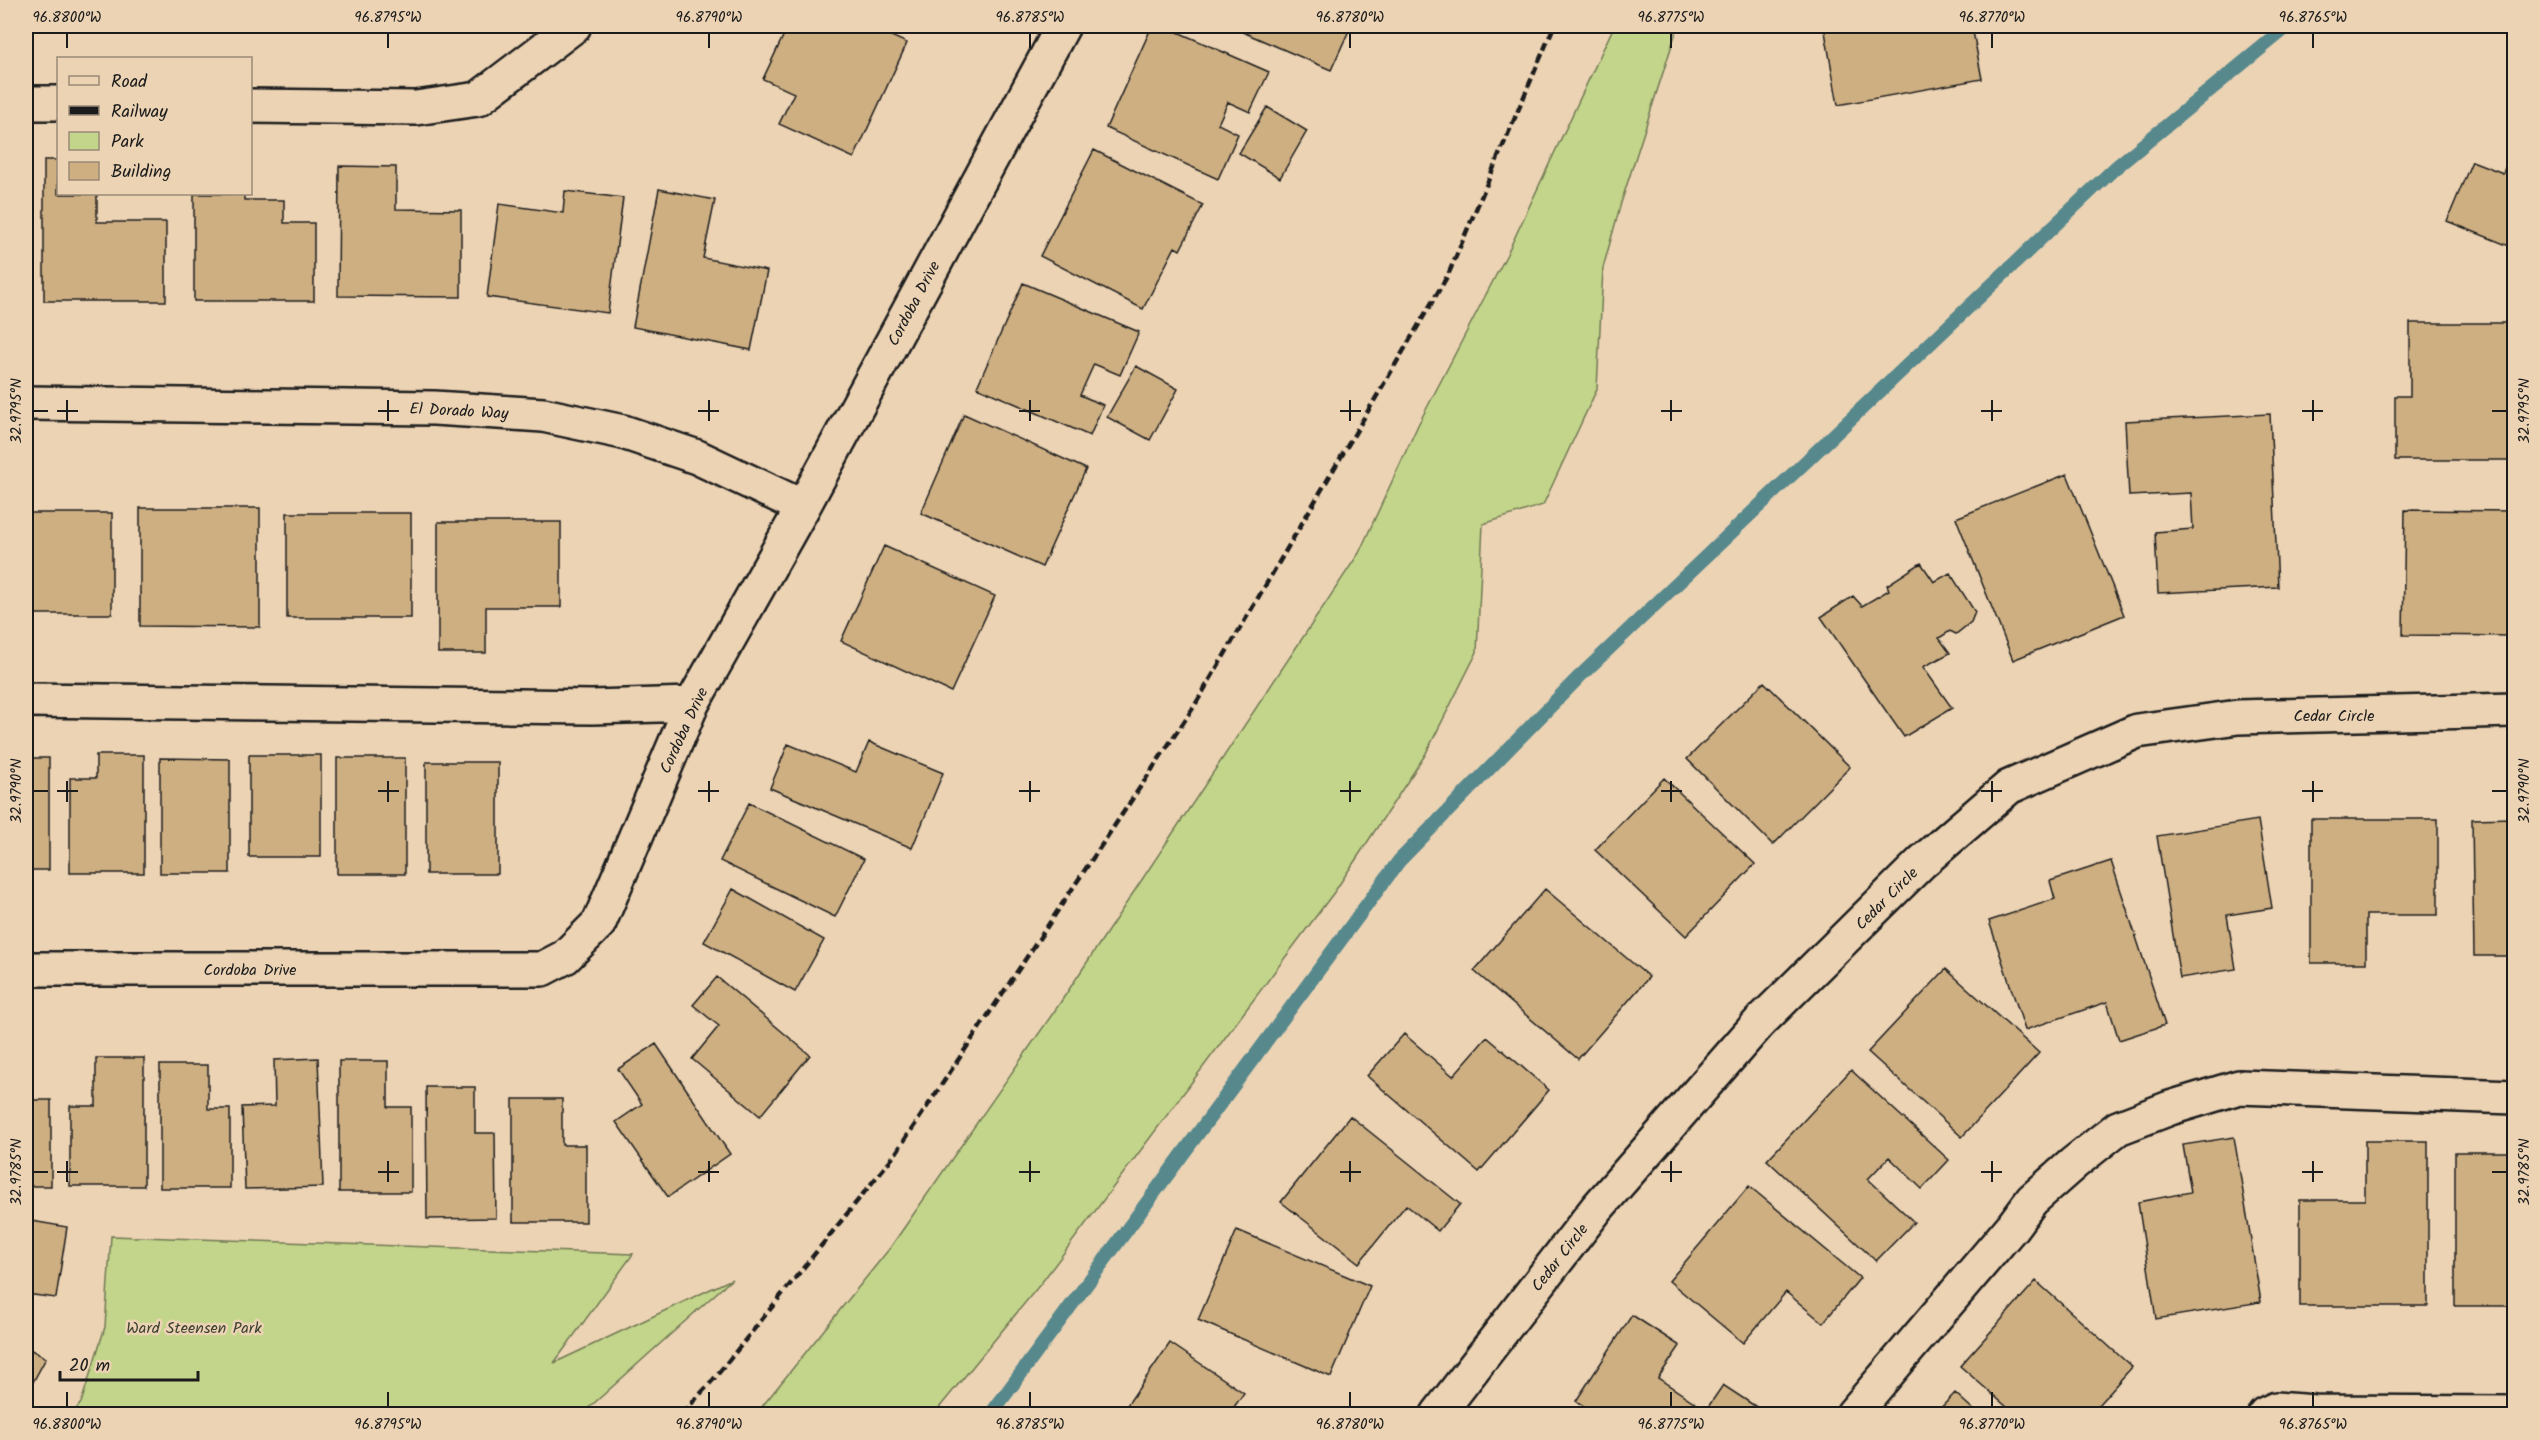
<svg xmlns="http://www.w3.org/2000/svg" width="2540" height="1440" font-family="Kalam,sans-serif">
<rect width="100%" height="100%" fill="#ecd3b4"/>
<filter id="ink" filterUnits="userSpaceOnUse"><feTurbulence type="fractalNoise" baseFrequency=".0167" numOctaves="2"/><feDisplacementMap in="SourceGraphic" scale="12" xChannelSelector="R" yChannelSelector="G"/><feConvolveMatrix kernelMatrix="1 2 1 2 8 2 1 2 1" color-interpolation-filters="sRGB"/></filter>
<g filter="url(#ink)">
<path fill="#c3d58a" stroke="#707853" stroke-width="1.5" d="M1614 26H1678L1621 203 1603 268 1597 389 1543 505 1483 524 1477 652 1425 755 1335 891 1042 1282 934 1414H756L890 1248 1058 1006 1359 553 1418 425 1506 256Z
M111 1236 633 1254 554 1363 732 1279 582 1414H72L81 1403 105 1327Z"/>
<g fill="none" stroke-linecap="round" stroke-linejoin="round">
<path stroke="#57888c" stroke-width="14" d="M991 1414 1399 861 1579 677 2115 168 2288 26"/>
</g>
<path fill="#ceaf82" stroke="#1c1c1c" stroke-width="1.5" d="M168 26H221V29H168Z
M788 26H869L907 43 854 158 779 124 794 93 763 79Z
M1152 26H1164L1269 72 1250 112 1228 102 1218 124 1238 134 1218 179 1106 128Z
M1229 26H1351L1331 70Z
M1824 26H1972L1982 79 1838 105Z
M1267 107 1307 131 1280 178 1239 153Z
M2514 144V248L2447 221 2472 161 2503 173Z
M1094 150 1203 205 1180 250 1175 247 1143 309 1040 256Z
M44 160H58V194H97V222H166V301H44Z
M339 166 396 167V209L461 210V297L338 296Z
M659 189 715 200 703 258 767 271 751 350 633 327Z
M565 191 623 198 608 313 487 297 499 204 563 213Z
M194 194H244V200H284V223H314V301H194Z
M1023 283 1139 332 1120 375 1094 364 1080 395 1103 405 1090 436 977 387Z
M2410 323H2514V460H2395V396H2410Z
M1136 366 1178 389 1150 440 1107 417Z
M964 414 1086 469 1042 567 921 513Z
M2270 414 2278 587 2158 593 2155 532 2193 529 2191 493 2129 496 2125 421Z
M2067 474 2124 615 2013 660 1956 518Z
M140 508H260V627L140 626Z
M2405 510 2514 511V636L2403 635Z
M26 513H112V614H26Z
M287 513H411V618H287Z
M438 522H561V607H486V653H438Z
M884 546 995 596 951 692 841 641Z
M1921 563 1934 582 1950 573 1975 612 1971 622 1956 634 1950 631 1939 638 1950 653 1923 667 1952 708 1904 737 1821 617 1853 596 1862 606 1889 590 1887 585Z
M1764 682 1850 767 1773 845 1687 759Z
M869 742 943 773 912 848 770 788 788 744 856 772Z
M96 755H144V873H70V778H96Z
M249 755H321V857H249Z
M26 758H49V870H26Z
M160 758 230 759V873H160Z
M337 758H405V874H337Z
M426 762H498V874H426Z
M1664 778 1755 864 1686 936 1595 850Z
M749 803 864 859 835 917 720 861Z
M2514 818V956H2474L2472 819Z
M2311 819H2438V915H2366V963H2311Z
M2258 820 2272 908 2227 915 2236 969 2180 978 2157 836Z
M2111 861 2165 1025 2119 1040 2107 1002 2025 1030 1989 921 2055 899 2050 881Z
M733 889 824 940 795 992 704 942Z
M1545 889 1649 977 1578 1059 1474 971Z
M1946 969 2039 1053 1962 1137 1868 1052Z
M717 977 810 1055 760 1116 692 1059 719 1026 693 1005Z
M1404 1034 1453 1076 1487 1037 1549 1090 1479 1172 1367 1076Z
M656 1044 730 1154 668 1197 616 1122 642 1104 618 1069Z
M26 1056H32V1100H51V1186H26Z
M96 1058H144V1186H70V1106H96Z
M318 1058 323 1187 245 1189 242 1107 275 1106 274 1060Z
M339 1061H388V1107H411V1192H339Z
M160 1065H208V1109H230V1188H160Z
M1851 1070 1949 1160 1922 1189 1889 1157 1868 1179 1914 1222 1876 1261 1767 1160Z
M426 1087H475V1133H495L496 1218 427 1219Z
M513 1099H562V1145H586V1222H513Z
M1350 1116 1460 1204 1438 1231 1406 1205 1359 1263 1281 1202Z
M2234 1137 2261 1302 2156 1319 2138 1202 2191 1192 2183 1145Z
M2365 1141H2428V1306H2300V1200H2365Z
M2455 1152H2508V1184H2514V1306H2455Z
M1749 1186 1860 1278 1823 1323 1786 1292 1743 1343 1669 1281Z
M26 1220 67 1227 56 1298 26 1294Z
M1237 1230 1370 1286 1331 1377 1198 1320Z
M2036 1281 2132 1367 2090 1414H2015L1960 1366Z
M1632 1315 1680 1346 1658 1378 1706 1410 1723 1385 1761 1410 1758 1414H1596L1576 1401Z
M1170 1343 1244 1393 1229 1414H1121Z
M26 1347 46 1358 26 1395Z
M1955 1393 1978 1414H1935Z"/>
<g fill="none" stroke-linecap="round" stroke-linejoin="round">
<defs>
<path id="minor" d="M26 103H58
M250 106 416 108 478 99 574 26
M26 403 434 408 543 415 623 432 697 457 803 507
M26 700 592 707 692 704
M26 969H542L565 957 599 923 692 704 803 507 1063 26
M1438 1414 1597 1208 1759 1023 1922 862 2009 787 2137 731 2238 717 2514 710
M1853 1414 2012 1227 2032 1200 2074 1163 2118 1128 2170 1108 2239 1087 2514 1097
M2265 1414 2276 1409 2315 1412 2514 1413"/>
</defs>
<use href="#minor" stroke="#1c1c1c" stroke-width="38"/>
<use href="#minor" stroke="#ecd3b4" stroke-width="33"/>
<path stroke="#1c1c1c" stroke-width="4.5" stroke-dasharray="9 4.5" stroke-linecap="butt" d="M682 1414 713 1380 896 1153 1195 705 1448 275 1554 26"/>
</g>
</g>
<path fill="none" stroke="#1c1c1c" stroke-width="2" d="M67 33V48M388 33V48M709 33V48M1030 33V48M1350 33V48M1671 33V48M1992 33V48M2313 33V48M67 400V421M388 400V421M709 400V421M1030 400V421M1350 400V421M1671 400V421M1992 400V421M2313 400V421M33 411H48M57 411H78M378 411H399M698 411H719M1019 411H1040M1340 411H1361M1661 411H1682M1981 411H2002M2302 411H2323M2492 411H2507M67 781V802M388 781V802M709 781V802M1030 781V802M1350 781V802M1671 781V802M1992 781V802M2313 781V802M33 791H48M57 791H78M378 791H399M698 791H719M1019 791H1040M1340 791H1361M1661 791H1682M1981 791H2002M2302 791H2323M2492 791H2507M67 1161V1182M388 1161V1182M709 1161V1182M1030 1161V1182M1350 1161V1182M1671 1161V1182M1992 1161V1182M2313 1161V1182M33 1172H48M57 1172H78M378 1172H399M698 1172H719M1019 1172H1040M1340 1172H1361M1661 1172H1682M1981 1172H2002M2302 1172H2323M2492 1172H2507M67 1392V1407M388 1392V1407M709 1392V1407M1030 1392V1407M1350 1392V1407M1671 1392V1407M1992 1392V1407M2313 1392V1407"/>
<g text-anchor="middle" stroke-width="5" stroke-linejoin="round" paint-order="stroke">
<g font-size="16" fill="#1c1c1c" stroke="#ecd3b4">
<text transform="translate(913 303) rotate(-62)" y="6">Cordoba Drive</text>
<text transform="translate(459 410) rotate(3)" y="6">El Dorado Way</text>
<text x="2334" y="721">Cedar Circle</text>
<text transform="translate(683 730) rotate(-65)" y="6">Cordoba Drive</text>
<text transform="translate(1886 898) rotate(-45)" y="6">Cedar Circle</text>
<text x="250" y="975">Cordoba Drive</text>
<text transform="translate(1559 1257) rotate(-52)" y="6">Cedar Circle</text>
</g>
<g font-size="16" fill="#3d4132" stroke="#ecd3b4">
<text x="194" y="1333">Ward Steensen Park</text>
</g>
</g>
<rect width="2540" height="1440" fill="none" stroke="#ecd3b4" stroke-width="66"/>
<rect x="57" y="57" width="195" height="138" fill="#ecd3b4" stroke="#998a77" stroke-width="1.5"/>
<rect x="69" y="76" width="30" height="9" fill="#ecd3b4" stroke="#998a77" stroke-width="1.5"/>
<text x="111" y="87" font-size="18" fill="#1c1c1c">Road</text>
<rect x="69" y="106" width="30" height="9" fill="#1c1c1c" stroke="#998a77" stroke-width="1.5"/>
<text x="111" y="117" font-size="18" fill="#1c1c1c">Railway</text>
<rect x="69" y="132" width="30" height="18" fill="#c3d58a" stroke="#998a77" stroke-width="1.5"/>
<text x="111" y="147" font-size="18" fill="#1c1c1c">Park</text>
<rect x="69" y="162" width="30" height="18" fill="#ceaf82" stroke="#998a77" stroke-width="1.5"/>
<text x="111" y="177" font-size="18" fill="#1c1c1c">Building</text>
<path d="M60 1371v9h138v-9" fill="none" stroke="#1c1c1c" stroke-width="3"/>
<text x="69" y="1371" font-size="18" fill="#1c1c1c" stroke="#ecd3b4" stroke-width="4.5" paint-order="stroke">20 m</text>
<rect x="33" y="33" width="2474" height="1374" fill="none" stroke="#1c1c1c" stroke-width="2"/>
<g font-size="15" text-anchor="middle" fill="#1c1c1c">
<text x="67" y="22">96.8800°W</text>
<text x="388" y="22">96.8795°W</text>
<text x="709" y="22">96.8790°W</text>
<text x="1030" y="22">96.8785°W</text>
<text x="1350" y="22">96.8780°W</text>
<text x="1671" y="22">96.8775°W</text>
<text x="1992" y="22">96.8770°W</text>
<text x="2313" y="22">96.8765°W</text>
<text transform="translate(16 411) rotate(-90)" y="5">32.9795°N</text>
<text transform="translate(2524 411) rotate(-90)" y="5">32.9795°N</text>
<text transform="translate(16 791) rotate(-90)" y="5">32.9790°N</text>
<text transform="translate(2524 791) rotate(-90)" y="5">32.9790°N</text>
<text transform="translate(16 1172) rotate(-90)" y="5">32.9785°N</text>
<text transform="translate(2524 1172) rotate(-90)" y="5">32.9785°N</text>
<text x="67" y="1429">96.8800°W</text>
<text x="388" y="1429">96.8795°W</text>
<text x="709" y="1429">96.8790°W</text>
<text x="1030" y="1429">96.8785°W</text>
<text x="1350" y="1429">96.8780°W</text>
<text x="1671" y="1429">96.8775°W</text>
<text x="1992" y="1429">96.8770°W</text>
<text x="2313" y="1429">96.8765°W</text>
</g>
</svg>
